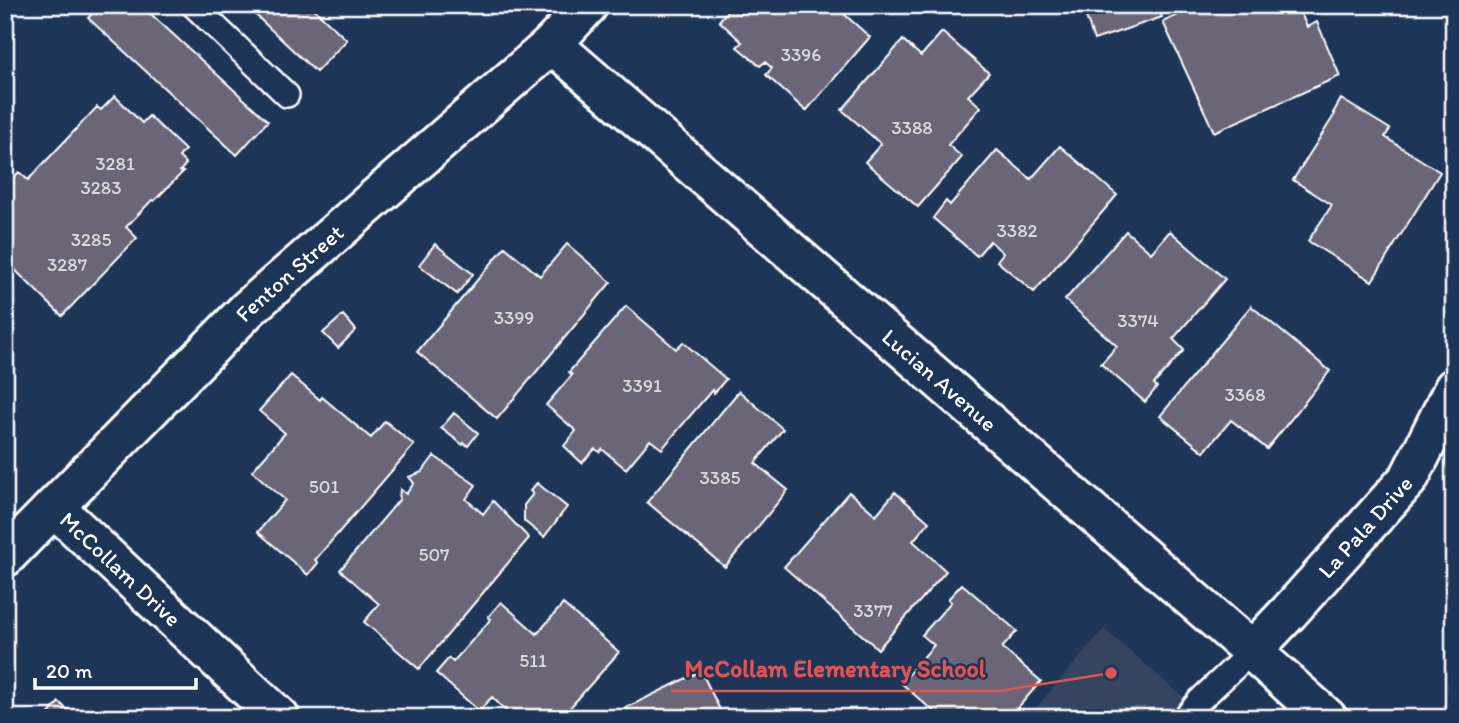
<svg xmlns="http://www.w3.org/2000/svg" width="1459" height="723" font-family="Itim,sans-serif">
<rect width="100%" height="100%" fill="#1d3557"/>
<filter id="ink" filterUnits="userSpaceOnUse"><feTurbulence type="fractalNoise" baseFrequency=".0143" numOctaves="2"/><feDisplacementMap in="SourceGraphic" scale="14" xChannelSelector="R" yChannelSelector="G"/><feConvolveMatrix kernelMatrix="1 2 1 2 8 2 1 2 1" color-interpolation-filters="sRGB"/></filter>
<g filter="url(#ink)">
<path fill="#344461" d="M1104 629 1208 718H1027Z"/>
<path fill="#6a6677" stroke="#fff" stroke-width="2" d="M100 5H141L268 121 237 155 88 18Z
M245 5H310L347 40 316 72Z
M732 5H837L836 7 870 37 806 111 766 75 772 68 765 62 760 66 737 47 742 42 719 21Z
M1082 5H1158L1162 17 1094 40Z
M1199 5H1297L1307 27 1317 22 1340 76 1214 132 1163 22Z
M942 32 989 73 968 96 981 107 948 145 962 157 918 207 865 162 881 144 842 110 903 40 921 56Z
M115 96 142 123 149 116 185 150 179 157 186 164 180 171 183 172 154 201 152 200 126 227 137 238 62 316 5 260V187L19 172 28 180 97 107 101 110Z
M1341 99 1390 129 1385 137 1440 172 1372 281 1308 241 1332 205 1293 180 1335 114 1333 113Z
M1060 146 1117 195 1034 292 997 261 1003 253 990 241 977 256 933 218 946 201 950 205 997 150 1031 179Z
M1126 231 1151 253 1170 231 1225 279 1173 339 1184 350 1154 384 1157 387 1145 402 1101 364 1117 346 1065 300Z
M435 244 473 274 457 294 419 265Z
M567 244 611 282 497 419 417 352 505 247 540 276Z
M626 306 676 349 683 342 726 379 714 393 712 390 662 449 650 440 626 469 602 449 600 452 595 449 582 463 564 446 576 431 546 405 572 375 569 372Z
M1251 306 1330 371 1267 449 1231 420 1204 452 1160 416Z
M343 315 356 330 338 348 323 333Z
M291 375 320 400 322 397 371 438 385 421 414 445 315 560 318 563 308 575 258 532 285 500 252 471 285 433 259 411Z
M739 391 783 429 755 463 788 490 725 567 647 502Z
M454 413 478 433 468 446 464 443 463 445 441 428Z
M434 456 476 485 466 499 483 514 493 501 529 538 419 669 364 622 379 604 340 570 399 500 400 489 406 494 414 483 409 477 422 472Z
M537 483 567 507 544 537 524 521V505L533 494 530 491Z
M849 492 876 515 895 492 929 522 913 541 946 571 878 649 784 567Z
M962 584 1017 631 1002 648 1041 681 1009 718H941L901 683 934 645 922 635 951 602 948 599Z
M501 602 537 634 563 604 619 652 561 718H500L506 711 492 697 479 711 436 673 449 658 453 662 491 619 488 617Z
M701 671 724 718H610L609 716Z
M59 702 76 718H45Z"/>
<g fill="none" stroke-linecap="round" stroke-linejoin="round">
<defs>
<path id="service" d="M193 5 287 95
M1185 718 1200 700 1252 651"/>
<g id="minor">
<path id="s1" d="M552 44 1252 651 1327 718"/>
<path id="s2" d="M54 507 280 718"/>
<path id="s3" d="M5 557 248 309 552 44 588 5"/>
<path id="s4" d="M1252 651 1289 612 1409 478 1454 388"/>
</g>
</defs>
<use href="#service" stroke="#fff" stroke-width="28"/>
<use href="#minor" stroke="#fff" stroke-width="44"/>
<use href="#service" stroke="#1d3557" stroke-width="23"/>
<use href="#minor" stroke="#1d3557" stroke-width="38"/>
</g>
</g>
<g text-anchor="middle" stroke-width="5" stroke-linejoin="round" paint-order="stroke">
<g font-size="19" fill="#dad9dd">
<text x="801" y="61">3396</text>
<text x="912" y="134">3388</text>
<text x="115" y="170">3281</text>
<text x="101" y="194">3283</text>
<text x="1017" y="237">3382</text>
<text x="91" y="246">3285</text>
<text x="67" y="271">3287</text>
<text x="514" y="324">3399</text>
<text x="1138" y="327">3374</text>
<text x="642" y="392">3391</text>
<text x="1245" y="401">3368</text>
<text x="720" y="484">3385</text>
<text x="324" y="493">501</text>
<text x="434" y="561">507</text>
<text x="873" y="617">3377</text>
<text x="533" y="667">511</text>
</g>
<g font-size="23" fill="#fff" stroke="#1d3557">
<text dy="8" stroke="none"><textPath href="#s3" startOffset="402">Fenton Street</textPath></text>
<text dy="8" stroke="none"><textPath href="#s1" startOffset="513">Lucian Avenue</textPath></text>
<text dy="8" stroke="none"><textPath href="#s4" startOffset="168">La Pala Drive</textPath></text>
<text dy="8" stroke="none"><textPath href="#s2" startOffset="91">McCollam Drive</textPath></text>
</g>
</g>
<path fill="none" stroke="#de5353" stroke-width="2.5" d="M1111 673L999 691H671"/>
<circle fill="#de5353" stroke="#1d3557" stroke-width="2.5" cx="1111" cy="673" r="7"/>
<g font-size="24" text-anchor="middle" font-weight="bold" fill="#de5353" stroke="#1d3557" stroke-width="5" stroke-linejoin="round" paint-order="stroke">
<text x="835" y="677">McCollam Elementary School</text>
</g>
<rect width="1459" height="723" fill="none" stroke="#1d3557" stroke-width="28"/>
<rect x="14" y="14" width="1431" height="695" fill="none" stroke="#fff" stroke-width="2.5" filter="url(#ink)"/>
<path d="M35 678v10h161v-10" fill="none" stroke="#ffffff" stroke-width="3.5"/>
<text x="46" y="678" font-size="21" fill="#ffffff" stroke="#1d3557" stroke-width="5" paint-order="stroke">20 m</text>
</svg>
